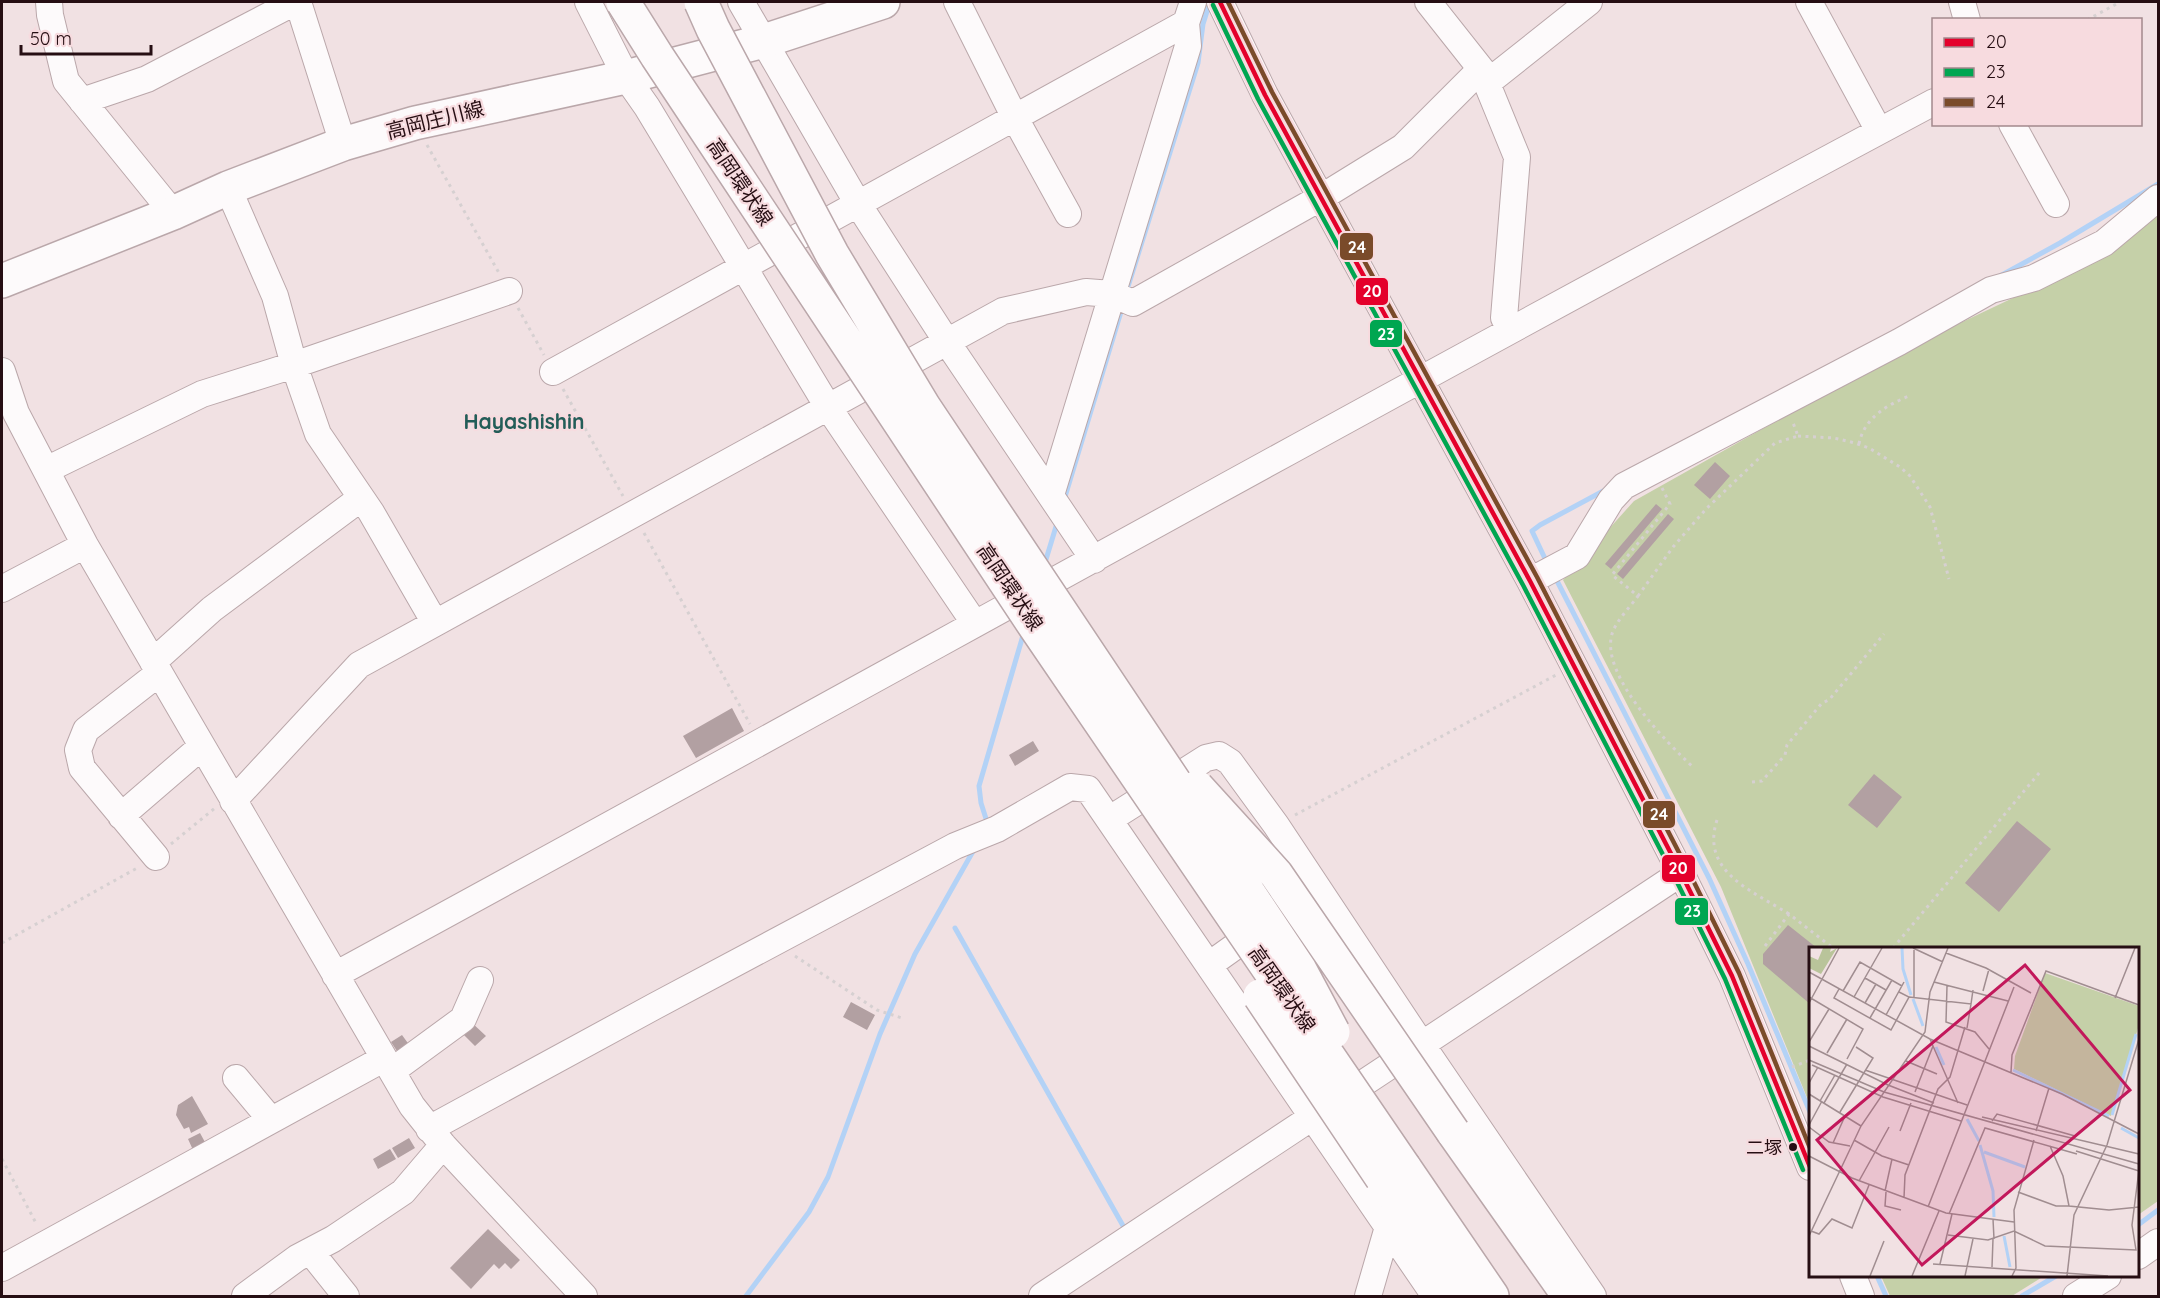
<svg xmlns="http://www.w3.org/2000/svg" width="2160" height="1298" font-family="Quicksand,'Noto Sans JP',sans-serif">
<rect width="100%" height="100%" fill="#f1e1e3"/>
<path fill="#c5d0a8" d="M2158 214V1201L2138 1215V948H1810V1105L1721 887 1563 580 1634 501 1899 352 2093 260Z
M1881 1276H2044L2012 1296H1890Z"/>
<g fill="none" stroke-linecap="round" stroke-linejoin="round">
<path stroke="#b3d2f6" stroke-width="5" d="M2000 276 2060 243 2158 184
M1126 293 1198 63 1203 24 1210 2
M1064 500 1123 305
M1548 565 1532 531 1540 525 1607 489
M1044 566 1058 520
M1554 575 1709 878 1748 964 1810 1112
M988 825 981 803 979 786 1024 632
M955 928 1126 1231
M2138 1225 2158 1210
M1877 1276 1886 1296
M746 1296 809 1212 828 1177 880 1034 915 954 976 846
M2022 1296 2056 1276"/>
</g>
<path fill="#b2a0a2" d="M1715 462 1730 476 1710 499 1694 485Z
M1656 504 1662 509 1611 569 1605 564Z
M1668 514 1674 519 1623 579 1617 574Z
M732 708 744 731 696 758 683 736Z
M1033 741 1039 751 1015 766 1009 755Z
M1874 774 1902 797 1877 828 1848 805Z
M2017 821 2051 849 1999 912 1965 883Z
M1788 925 1817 948H1810V1004L1763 964V954Z
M851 1002 875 1015 867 1030 843 1017Z
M470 1021 486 1036 475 1046 460 1031Z
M402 1035 410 1046 399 1054 391 1042Z
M192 1096 208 1124 191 1133 189 1127 184 1129 176 1115 178 1105Z
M200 1133 206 1144 193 1150 188 1139Z
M409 1138 415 1148 398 1158 392 1148Z
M390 1149 396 1159 378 1169 373 1159Z
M488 1229 520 1260 511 1269 505 1263 499 1269 494 1264 471 1289 450 1268Z"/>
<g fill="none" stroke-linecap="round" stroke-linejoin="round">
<defs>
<path id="minor" d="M49 2 50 15 66 81 173 213
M298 2 343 144
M588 2 626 77 647 107 828 407 975 624
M741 2 858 204 947 342 1094 560
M957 2 1015 118 1068 214
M1220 2 1265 95 1530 581 1681 873 1732 976 1810 1167
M1428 2 1481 69 1517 157 1504 318 1511 330
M1809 2 1879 131
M1962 2 1967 20
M1487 83 1589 2
M82 101 147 79 295 2
M2012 124 2056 204
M228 188 275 296 294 365 318 434 371 512 435 623
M2 371 16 413 85 545 412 1106 443 1145 584 1296
M553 372 1186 23 1193 2
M46 470 202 394 294 365 509 291
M1051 495 1188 46 1186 23
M1530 581 1577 556 1611 500 1624 486 1899 342 1991 290 2034 278 2104 243 2158 198
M2 589 85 545
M153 662 212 609 361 498
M233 801 359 665 1003 311 1086 292 1112 294 1133 303 1322 197 1403 147 1481 69
M121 816 201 747
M1110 819 1206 758 1219 755 1230 762 1276 825 1422 1045 1593 1296
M156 857 82 768 78 750 86 730 159 673
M1209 965 1311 892
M335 975C868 685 1398 388 1934 102
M392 1071 463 1019 480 980
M236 1078 271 1120
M429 1129 655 1006 955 846 997 829 1070 787 1088 789 1435 1296
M310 1251 346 1296
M2138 1256 2158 1242
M2 1268 383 1059
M1853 1276 1861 1296
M245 1296 297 1258 333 1239 403 1192 443 1145
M1042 1296 1681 873
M1368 1296 1388 1227
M2076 1296 2108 1276"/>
<path id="major" d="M2 281 173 213 228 188 343 144 415 123 626 77 764 41 883 2
M1453 1132 1569 1296
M1404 1167 1492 1296
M1382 1178 1464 1296"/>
</defs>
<use href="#minor" stroke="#baa7aa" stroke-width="28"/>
<use href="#major" stroke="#baa7aa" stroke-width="36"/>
<path stroke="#d6d0d1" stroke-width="3" stroke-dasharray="3 4.5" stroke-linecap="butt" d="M2087 20 2120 2
M427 145 499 273
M518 308 544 355
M563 389 623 496
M1798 436 1834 438 1855 443 1869 448 1900 467 1910 476 1930 507 1949 579
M1859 444C1864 418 1887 405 1909 396
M1662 488 1670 504 1612 575 1638 596C1630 607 1616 621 1612 634 1600 675 1666 742 1694 768
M644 533 750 724
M1638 596 1673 547 1706 509 1775 443 1798 436 1792 420
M1752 782 1762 781 1785 755 1787 745 1822 703 1829 700 1884 634
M1295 815 1556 675
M1717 820C1700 872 1753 891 1789 914
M171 844 215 808
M2 943 139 867
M1765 946 1789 914 1833 948
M1893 948 2040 772
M795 956 877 1010 902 1018
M1792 1067 1810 1060
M2 1159 37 1225"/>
<use href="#minor" stroke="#fdfafb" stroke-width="26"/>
<use href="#major" stroke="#fdfafb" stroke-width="33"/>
<defs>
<path id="major-bridge" d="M623 2 657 56 1036 628 1404 1167
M701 2 713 29 832 254 924 407 1300 970 1333 1032
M1197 787 1276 874 1453 1132
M1260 996 1382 1178"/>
</defs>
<use href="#major-bridge" stroke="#baa7aa" stroke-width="36" stroke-linecap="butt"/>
<use href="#major-bridge" stroke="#fdfafb" stroke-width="33"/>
<defs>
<path id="bus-1" d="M1220 2 1265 95 1530 581 1681 873 1732 976 1810 1167"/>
<path id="bus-2" d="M1213 5 1258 99 1523 585 1674 876 1725 979 1803 1170"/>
<path id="bus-3" d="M1228 2 1272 92 1537 577 1688 870 1739 973 1810 1148"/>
</defs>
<use href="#bus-1" stroke="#f7dbdf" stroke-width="9"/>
<use href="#bus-2" stroke="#f7dbdf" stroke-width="9"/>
<use href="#bus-3" stroke="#f7dbdf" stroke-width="9"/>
<use href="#bus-1" stroke="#e4002b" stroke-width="4.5"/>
<use href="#bus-2" stroke="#00a651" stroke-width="4.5"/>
<use href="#bus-3" stroke="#7a4b2a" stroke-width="4.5"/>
</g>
<circle fill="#260e13" stroke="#f7dbdf" stroke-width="2" cx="1793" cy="1147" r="5"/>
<g text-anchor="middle" stroke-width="4.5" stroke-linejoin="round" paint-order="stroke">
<g font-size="18" fill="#260e13" stroke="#f7dbdf" text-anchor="end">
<text x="1782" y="1154">二塚</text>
</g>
<g font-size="20" fill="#260e13" stroke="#f7dbdf">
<text transform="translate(435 120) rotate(-14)" y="7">高岡庄川線</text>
<text transform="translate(740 182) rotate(56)" y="7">高岡環状線</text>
<text transform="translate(1010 587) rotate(56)" y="7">高岡環状線</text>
<text transform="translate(1282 989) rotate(55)" y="7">高岡環状線</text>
</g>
<g font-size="21" font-weight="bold" fill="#235d58" stroke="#f7dbdf">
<text x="524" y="429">Hayashishin</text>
</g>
</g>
<g transform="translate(1809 947)">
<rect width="330" height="330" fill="#f1e1e3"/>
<path d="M236 26 330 59V78L302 169 205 122 206 109Z" fill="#c5d0a8"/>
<path d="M14 1H22L21 5 28 1 12 27 0 21V9L9 13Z" fill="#b9c49a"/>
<path fill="none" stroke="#b3d2f6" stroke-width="3" d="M93 1 94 22 102 48M104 52 114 79M127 100 135 118M204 123 300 169M303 168 327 87M158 172 170 194M312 181 330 191M171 198 184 244 185 270M175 205 216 220M195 289 201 320"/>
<path fill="none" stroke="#a08d90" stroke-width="1.5" d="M104 1 134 15M105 1V50M137 6 177 21 222 46M0 25 121 92 253 147 330 187M56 31 77 43M125 35 199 54M138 39 137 75 166 85 180 102M30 42 25 51 82 83 100 50 90 45M34 44 51 15 93 39M174 44 180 22M0 50 54 82 38 112M45 50 73 1M100 50 162 57 164 43M306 51 326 1M0 56 30 1M56 56 67 37M77 68 95 35M61 71 83 33M158 81 162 57M0 95 20 62M0 99 79 138 125 156M124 99 149 156M18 106 38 72M0 113 75 145 330 217M97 114 128 127M3 118 74 150 152 174M56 123 158 158M202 125 203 108 237 24 330 58M0 136 9 120M106 145 124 99 121 92M0 147 52 179M11 154 26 128M15 156 38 117M31 165 64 111 47 100M173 170 330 207M183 174 188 167 266 189M0 178 13 154M0 180 20 195 41 199M91 184 102 156M227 184 240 141M45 193 73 209 100 218M24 196 36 169M241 199 254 229 260 259 300 263 330 260M267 204 330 224M0 209 43 231 137 266 205 275M50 234 80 180M76 244 83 212M77 245 76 259 92 263M209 245 247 259H260M95 251 96 228 129 142 141 130 156 80M119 260 205 40M140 267 176 181 268 207M184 272 185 292M2 284 10 287 23 272 43 281 60 238M139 288 179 293 205 284 236 299 327 303 323 278 330 223M0 289 52 179 116 85 121 45 139 1M124 317 299 329M131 317 143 267M183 320 184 292M61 329 75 294M103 329 130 264M156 329 164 292M203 329 207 321 205 263 225 193M258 329 265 268 298 198 330 92"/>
<path fill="#c2185b" fill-opacity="0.15" stroke="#c2185b" stroke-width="3" d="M216 18 321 143 113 318 8 193Z"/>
<rect width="330" height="330" fill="none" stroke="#260e13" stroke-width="3"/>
</g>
<g stroke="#f7dbdf" stroke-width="2">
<rect x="1339" y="232" width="35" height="29" rx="6" fill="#7a4b2a"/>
<rect x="1355" y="277" width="34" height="29" rx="6" fill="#e4002b"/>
<rect x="1369" y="319" width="34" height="29" rx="6" fill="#00a651"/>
<rect x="1642" y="800" width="34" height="29" rx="6" fill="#7a4b2a"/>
<rect x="1661" y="854" width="35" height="29" rx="6" fill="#e4002b"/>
<rect x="1674" y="897" width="35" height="29" rx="6" fill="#00a651"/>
</g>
<g font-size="16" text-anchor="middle" font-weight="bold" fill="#fff">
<text x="1357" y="253">24</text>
<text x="1372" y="297">20</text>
<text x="1386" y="340">23</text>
<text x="1659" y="820">24</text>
<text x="1678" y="874">20</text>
<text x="1692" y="917">23</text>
</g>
<rect width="2160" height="1298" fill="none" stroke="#260e13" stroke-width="6"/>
<rect x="1932" y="18" width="210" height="108" fill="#f7dbdf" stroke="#a3898d" stroke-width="1.5"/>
<rect x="1944" y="38" width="30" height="9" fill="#e4002b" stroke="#a3898d" stroke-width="1.5"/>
<text x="1986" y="48" font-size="18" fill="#260e13">20</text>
<rect x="1944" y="68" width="30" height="9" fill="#00a651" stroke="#a3898d" stroke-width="1.5"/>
<text x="1986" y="78" font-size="18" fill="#260e13">23</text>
<rect x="1944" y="98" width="30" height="9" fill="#7a4b2a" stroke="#a3898d" stroke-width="1.5"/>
<text x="1986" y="108" font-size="18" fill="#260e13">24</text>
<path d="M21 45v9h130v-9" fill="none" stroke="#260e13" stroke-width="3"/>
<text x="30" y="45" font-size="18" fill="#260e13" stroke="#f7dbdf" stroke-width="4.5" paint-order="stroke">50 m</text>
</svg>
